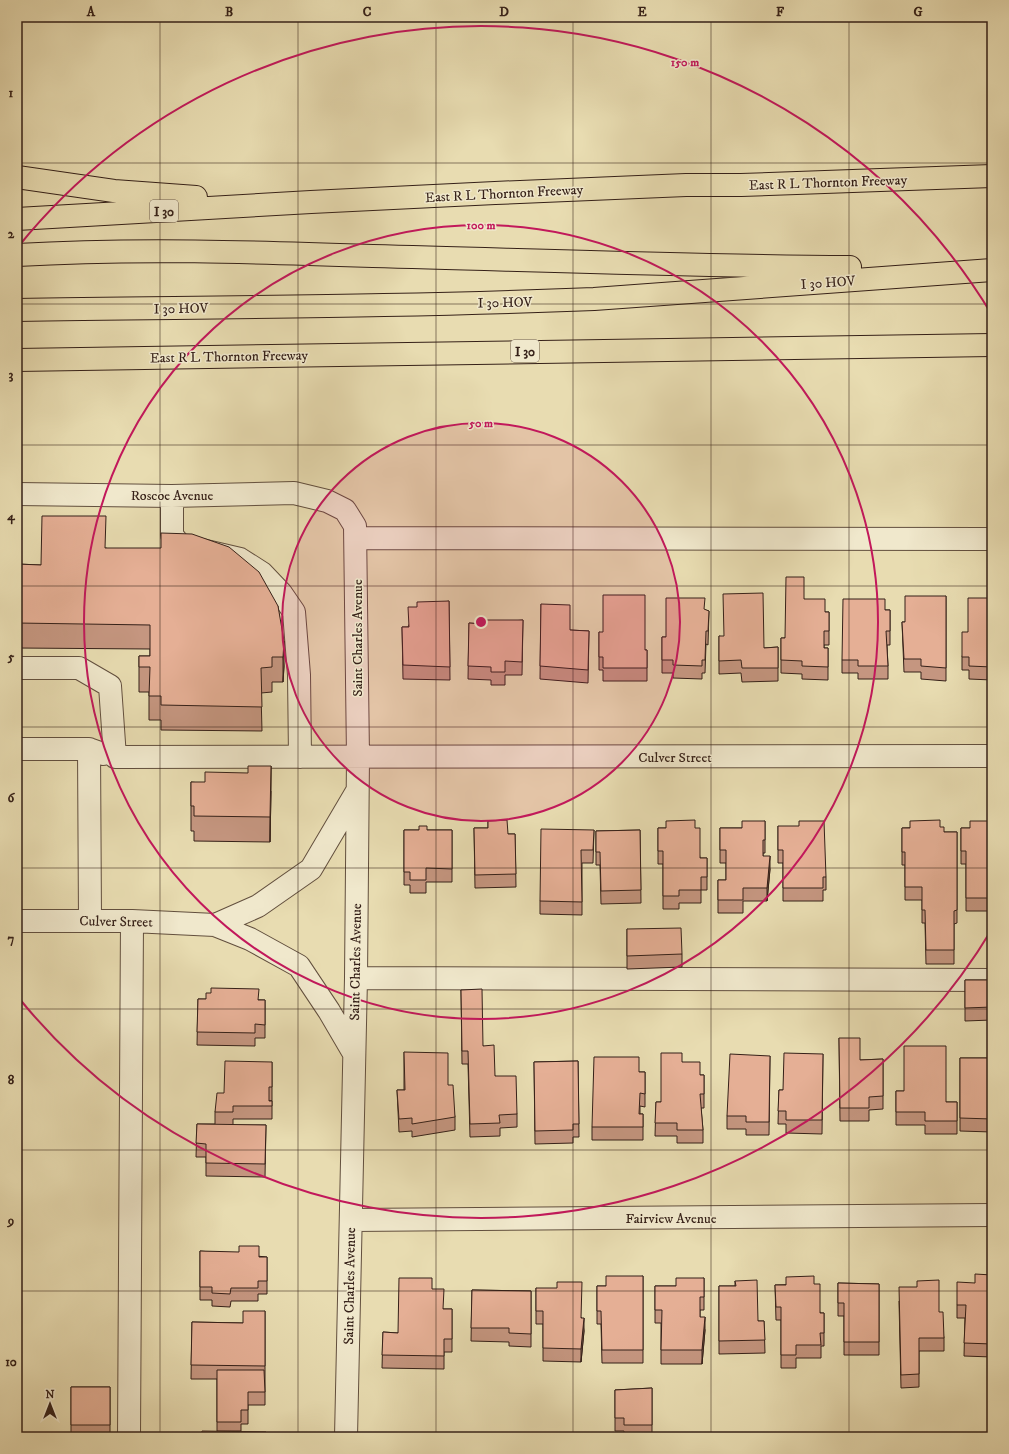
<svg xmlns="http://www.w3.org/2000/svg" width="1009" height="1454" font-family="'IM FELL DW Pica',serif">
<rect width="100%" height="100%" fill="#e8dcb1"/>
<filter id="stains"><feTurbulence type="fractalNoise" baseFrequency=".005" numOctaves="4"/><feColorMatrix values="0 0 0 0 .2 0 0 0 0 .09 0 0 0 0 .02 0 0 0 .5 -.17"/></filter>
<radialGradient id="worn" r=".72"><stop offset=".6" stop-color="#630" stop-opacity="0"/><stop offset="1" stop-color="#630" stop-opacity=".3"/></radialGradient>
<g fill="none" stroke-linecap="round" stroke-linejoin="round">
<defs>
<path id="minor" d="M17 494 172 496 294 493 327 501 345 510 355 526 358 757 356 978 346 1437
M172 496V535L180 545 240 559 262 573 281 593 294 612 299 675 300 757
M356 538 992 539
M17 668H79L110 686 115 757 992 756
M17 749H89L103 754
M89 749 90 920
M17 921H132L215 925 250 939 299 966 329 1011 353 1052
M215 925 258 906 311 869 357 791
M356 978 992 980
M351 1220 992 1215
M129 1437 132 921"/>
<path id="highway" d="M17 177 114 191 196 197
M17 219 311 202 495 193 686 185H741L992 176
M17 255C135 248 254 252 373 256 531 260 691 266 850 267
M17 310C209 307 401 307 594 299L992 270
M17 360 992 345"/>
</defs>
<use href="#minor" stroke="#624f3e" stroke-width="24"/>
<use href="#highway" stroke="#352018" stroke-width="24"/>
<use href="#minor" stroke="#f0e8cc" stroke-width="22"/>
<use href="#highway" stroke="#e8dcb1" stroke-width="22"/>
</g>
<path fill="#c59680" stroke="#352018" d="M106 548 278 606 284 666 283 682H272V692L261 693 262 731 161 730V720H149V692H139V656H150V649L17 648V564L41 565Z
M946 596V681L921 679V672H904L902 622H905Z
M992 598V680L969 679V670H962V657L968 632Z
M804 599 825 612H829V645H824V648H828V680L802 679V674L781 673V638H785Z
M449 601 450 680 403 679 402 627H408L417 607Z
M541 604 570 630 589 631 588 683 540 679Z
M705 610 709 611 708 645 706 644 705 673H702V679L673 678V673H662V637H666Z
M885 610H890V645H887L888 666V679H858V673H842V660Z
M523 620 522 675H505V685H491V680L468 679 469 623 483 624Z
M599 632 645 650H647V681H603V670H599Z
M719 636 764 648 778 647V681L742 682 741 673 719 674Z
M191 782 271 791 270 842 194 841V831H191Z
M488 821 508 834H515L516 887 475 888 474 828H488Z
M765 821V853H763V856L770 869 767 901H743V913H718V880H726V863H720V828H742Z
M992 821V911H966V864H961V828H970Z
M778 826 826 877V890H823V901H783V863H778Z
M940 827 944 832H957V923L954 924V964H926L925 923H922V900H905V865H902V828Z
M658 828H695L700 858H707V890H701V903H679V909H663V864H658Z
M404 830H452V882H426V893H410V885H404Z
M594 830 593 863H582V915L540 914V901Z
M640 830 641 903 601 904 600 865H596V831Z
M627 929 682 954V967L627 969Z
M965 980H992V1020L965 1021Z
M461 990 483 1046 495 1076 517 1114V1127L500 1128V1136L470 1137 468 1064H462Z
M198 999 265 1000V1038H255V1046L197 1045Z
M839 1038 860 1060 883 1059V1109L869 1110V1121H840Z
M404 1052 448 1085 455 1117V1130L412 1137V1131L399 1132 397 1090H404Z
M823 1054 822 1134 786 1133V1124H778L779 1090H783Z
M770 1056 769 1135H746V1129H727V1116Z
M960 1058H992V1132L960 1131Z
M578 1061 579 1137H573V1143L535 1144 534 1062Z
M272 1062V1101H269H272V1119H233V1125H266L265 1177 206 1176V1157H196L197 1124H215V1112L224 1093Z
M682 1062 700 1075H704V1108H701L703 1130V1143H677V1136H655L656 1102H661Z
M639 1072H645V1107L640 1106V1114H643V1140H592V1127Z
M896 1091H904L946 1102H957V1134H925V1125H896Z
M200 1251 267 1257V1294H258V1301H231L230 1307 212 1306V1300H200Z
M992 1275V1357L964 1356 965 1318H957V1305L975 1283Z
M643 1276V1363H602L601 1324H597V1286H606Z
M704 1278V1310H700V1317L705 1330 702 1364H661V1323H655V1286H676Z
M735 1281 758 1321H764L765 1353 719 1354V1286H735Z
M838 1283 879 1284V1355H844V1316H838Z
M814 1284 820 1313H824V1346H821V1358H796V1368H781V1320H776L775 1285Z
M536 1288 582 1318 584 1331 581 1362 543 1361V1324H536Z
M432 1289 443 1309H452V1352H444V1369L382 1368 383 1332 398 1333Z
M472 1290 531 1291V1347L509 1346V1342L471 1341Z
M899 1301 939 1312 944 1338V1351H919V1387L901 1388Z
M265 1311V1405H248V1424H241V1431H217V1379H191L192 1322 243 1323Z
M71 1387H110V1437H71Z
M652 1388V1437H624V1431H615V1390Z"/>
<path fill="#a07a68" stroke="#352018" d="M284 641V666L283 682V657Z
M271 766V791L270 842V817Z
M770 856V869L767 901V888Z
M705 1317V1330L702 1364V1350Z
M584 1318V1331L581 1362V1349Z"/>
<path fill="#e5af95" stroke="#352018" d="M42 516H106L105 548H161V533L192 534 229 547 259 572 278 606 284 641 283 657H272V667L261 668 262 707 161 705V696H149L150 667H139V656H150V625L17 623V564L41 565Z
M786 577H804V599H825V612H829V631H824V648H828V667L802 666V661L781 660V638H785Z
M763 593 764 648 778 647V668H742L741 660 719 661V636H724L723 594Z
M603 595H645V650H647V668H603V657H599V632H603Z
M905 596H946V668L921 666V659H904L902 622H905Z
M666 598H705L704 609 709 611 708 631H706L705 660H702V666L673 665V660H662V637H666Z
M968 598H992V667L969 666V657H962V632H968Z
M843 599H885V610H890V631H886L888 666H858V660H842Z
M449 601 450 667 403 665 402 627H409L408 607H417V602Z
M541 604 570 605V630L589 631 588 670 540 666Z
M483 620H523L522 662 505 661V672H491V667L468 666 469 623 483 624Z
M248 766H271L270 817 194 816V806H191V782H205V772L248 773Z
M507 820 508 834H515L516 874 475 875 474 828H488V821Z
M695 820V828H700V858H707V877H701V890H679V896H663V851H658V828H666V821Z
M940 820V827H944V832H957V910L954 911V950H926L925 910H922V887H905V852H902V828H910V821Z
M742 821H765V840H763V856H770L767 888H743V900H718V880H726V850H720V828H742Z
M799 821H824L826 877H823V888H783V850H778V826H799Z
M970 821H992V898H966V851H961V828H970Z
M419 826H427V830H452V869L426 868V880H410V872H404V830H419Z
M541 829 594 830 593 850H581L582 902 540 901Z
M640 830 641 890 601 891 600 852H596V831Z
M681 928 682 954 627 956V929Z
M965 980H992V1007L965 1008Z
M211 988 259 989 258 1000H265V1025L255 1024V1033L197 1032 198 999H206V993H211Z
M482 989 483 1046 494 1045 495 1076H516L517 1114 499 1115 500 1123 470 1124 468 1051H462L461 990Z
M839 1038H860V1060L883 1059V1096L869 1097V1108H840Z
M904 1046H946V1102H957V1121H925V1112H896V1091H904Z
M404 1052 448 1053V1085H453L455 1117 412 1124V1118L399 1119 397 1090H405Z
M661 1053H682V1062H700V1075H704V1094H700L703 1130H677V1123H655L656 1102H661Z
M784 1053 823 1054 822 1120H786V1111H778L779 1090H783Z
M730 1054 770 1056 769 1122H746V1116H727Z
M594 1057H639V1072H645V1094L640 1093 639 1114H643V1127H592Z
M960 1058H992V1119L960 1118Z
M225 1061 272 1062V1087H269V1101H272V1106H233V1112H215L217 1093H224Z
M578 1061 579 1124H573V1130L535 1131 534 1062Z
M197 1124 266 1125 265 1164 206 1163V1144L196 1143Z
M239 1246H259V1257H267V1281H258V1288H231L230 1294 212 1293V1287H200V1251L239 1252Z
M975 1274 992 1275V1344L964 1343 966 1305H957V1282L975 1283Z
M606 1276H643V1350H602L601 1311H597V1286H606Z
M814 1276V1284H820V1313H824V1333H820L821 1345H796V1355H781V1307H776L775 1285H786V1277Z
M399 1278H432V1289H444L443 1309H452V1339H444V1356L382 1355 383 1332 398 1333Z
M676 1278H704V1297H700V1317H705L702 1350H661L662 1310H655V1286H676Z
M757 1280 758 1321H764L765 1340 719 1341V1286H736L735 1281Z
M939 1280V1312H943L944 1338H919V1374L901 1375 899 1287H917V1281Z
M557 1282H582L581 1318H584L581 1349 543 1348V1311H536V1288H557Z
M838 1283 879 1284V1342H844V1303H838Z
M472 1290 531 1291V1334L509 1333V1328H471Z
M243 1311H265V1366L191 1365 192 1322 243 1323Z
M217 1370H264L265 1392H248V1410H241V1422H217Z
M71 1387H110V1425H71Z
M652 1388V1425H624V1418H615V1390Z
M202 1431 266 1432V1437H201Z"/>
<path fill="none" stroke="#352018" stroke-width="1" stroke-opacity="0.55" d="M160 17V1437M298 17V1437M436 17V1437M573 17V1437M711 17V1437M849 17V1437M17 163H992M17 304H992M17 445H992M17 586H992M17 727H992M17 868H992M17 1009H992M17 1150H992M17 1291H992"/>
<circle cx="481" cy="622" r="199" fill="#c2185b" fill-opacity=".12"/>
<g fill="none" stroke="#c2185b" stroke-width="2">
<circle cx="481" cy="622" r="199"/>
<circle cx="481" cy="622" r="397"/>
<path d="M992 929A596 596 0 0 1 18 997M18 247A596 596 0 0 1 992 315"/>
</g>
<g text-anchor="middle" stroke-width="3" stroke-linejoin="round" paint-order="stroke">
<g fill="#f0e8cc" stroke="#6d5c4e" stroke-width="1">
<rect x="150" y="200" width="28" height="22" rx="3"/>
<rect x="511" y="340" width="28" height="22" rx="3"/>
</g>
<g font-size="13" font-weight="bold" fill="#352018">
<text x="164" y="216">I 30</text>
<text x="525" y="356">I 30</text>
</g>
<g font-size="14" fill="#352018" stroke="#f0e8cc">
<text transform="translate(828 182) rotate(-2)" y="5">East R L Thornton Freeway</text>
<text transform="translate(504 193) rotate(-3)" y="5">East R L Thornton Freeway</text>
<text transform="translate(828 282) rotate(-4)" y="5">I 30 HOV</text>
<text transform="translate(505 302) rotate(-1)" y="5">I 30 HOV</text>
<text transform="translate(181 308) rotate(-1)" y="5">I 30 HOV</text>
<text transform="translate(229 356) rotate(-1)" y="5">East R L Thornton Freeway</text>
<text x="172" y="500">Roscoe Avenue</text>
<text transform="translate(357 638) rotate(-90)" y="5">Saint Charles Avenue</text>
<text x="675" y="762">Culver Street</text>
<text transform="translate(116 921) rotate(1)" y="5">Culver Street</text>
<text transform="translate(355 962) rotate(-89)" y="5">Saint Charles Avenue</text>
<text x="671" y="1223">Fairview Avenue</text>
<text transform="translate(349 1286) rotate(-89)" y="5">Saint Charles Avenue</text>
</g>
</g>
<circle cx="481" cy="622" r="6" fill="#c2185b" stroke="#f0e8cc" stroke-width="2"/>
<g font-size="12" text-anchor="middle" font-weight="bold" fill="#c2185b" stroke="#f0e8cc" stroke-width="3" stroke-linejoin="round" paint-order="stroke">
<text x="685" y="66">150 m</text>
<text x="481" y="229">100 m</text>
<text x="481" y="427">50 m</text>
</g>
<rect width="1009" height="1454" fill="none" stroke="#e8dcb1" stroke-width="44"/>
<g transform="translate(50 1404)" stroke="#f0e8cc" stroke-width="3" paint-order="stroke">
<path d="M0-3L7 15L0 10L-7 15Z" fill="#352018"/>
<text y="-6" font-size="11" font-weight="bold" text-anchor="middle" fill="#352018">N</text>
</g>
<rect x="22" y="22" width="965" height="1410" fill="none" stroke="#352018" stroke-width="1.5"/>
<g font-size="13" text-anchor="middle" font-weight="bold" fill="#352018">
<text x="91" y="16">A</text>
<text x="229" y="16">B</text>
<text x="367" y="16">C</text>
<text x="504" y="16">D</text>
<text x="642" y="16">E</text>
<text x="780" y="16">F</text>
<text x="918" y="16">G</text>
<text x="11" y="97">1</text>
<text x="11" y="238">2</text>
<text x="11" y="379">3</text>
<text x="11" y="520">4</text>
<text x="11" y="661">5</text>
<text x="11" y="802">6</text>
<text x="11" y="943">7</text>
<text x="11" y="1084">8</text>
<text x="11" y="1225">9</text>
<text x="11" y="1366">10</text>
</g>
<rect width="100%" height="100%" filter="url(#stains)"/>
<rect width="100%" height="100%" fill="url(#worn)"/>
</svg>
